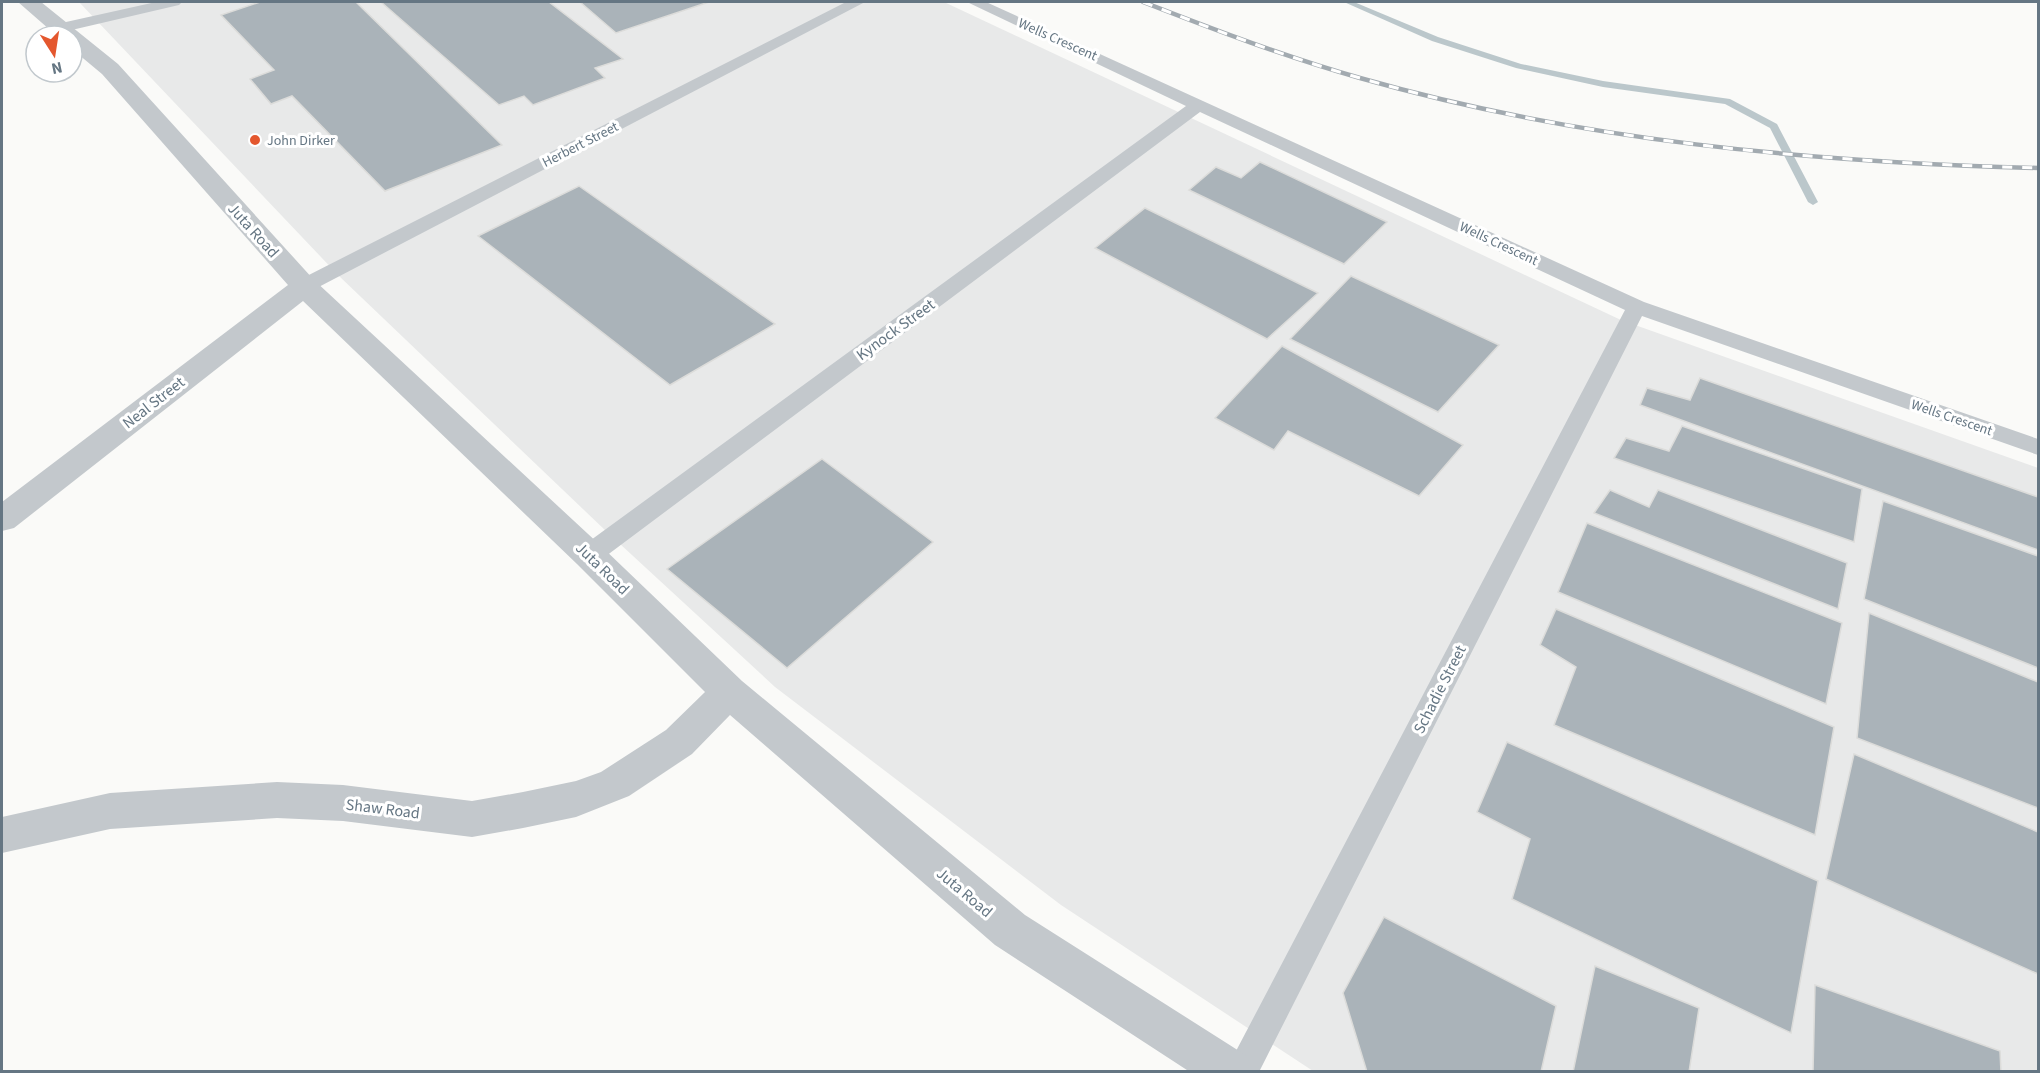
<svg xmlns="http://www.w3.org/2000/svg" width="2040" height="1073" font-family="'Source Sans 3',sans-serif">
<rect width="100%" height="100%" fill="#fafaf8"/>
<path fill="#e8e9e9" d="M79 2H944L1621 320 2038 468V1071H1313L1061 905 775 687 607 532 339 276Z"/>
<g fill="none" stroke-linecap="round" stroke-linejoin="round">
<path fill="#bbc7cb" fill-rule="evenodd" d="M1344 2H1354L1438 37 1521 64 1603 81 1730 99 1777 124 1818 202 1813 205 1808 202 1770 128 1725 104 1603 87 1516 68 1432 41Z"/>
</g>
<path fill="#aab3b9" stroke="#dcdcda" stroke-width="1.5" d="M260 2H356L502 145 385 191 292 96 271 104 250 79 274 70 221 15Z
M381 2H549L623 59 595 68 605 78 533 105 524 96 499 105Z
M580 2H709L616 33Z
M1260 162 1387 222 1344 264 1189 190 1216 167 1241 178Z
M579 186 775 324 670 385 478 236Z
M1145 208 1318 293 1267 339 1095 248Z
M1351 276 1499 345 1438 412 1290 339Z
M1282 346 1463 445 1419 496 1288 431 1274 450 1215 418Z
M1700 378 2038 497V550L1640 405 1647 388 1690 400Z
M1682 426 1862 489 1854 542 1614 458 1626 438 1669 451Z
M822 459 933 542 787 668 667 569Z
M1610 490 1649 507 1658 490 1847 563 1838 609 1594 513Z
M1883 501 2038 556V668L1864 599Z
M1587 523 1842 623 1826 704 1558 592Z
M1556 609 1834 727 1815 835 1554 725 1576 667 1540 645Z
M1869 613 2038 682V808L1857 738Z
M1507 742 1818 881 1791 1033 1512 899 1530 839 1477 812Z
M1854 754 2038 832V974L1826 879Z
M1384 917 1556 1006 1541 1072H1367L1343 993Z
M1595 966 1699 1008 1689 1072H1573Z
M1815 985 2000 1051 2001 1072H1813Z"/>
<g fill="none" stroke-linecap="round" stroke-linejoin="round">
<path fill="#c3c8cc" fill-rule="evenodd" d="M156 2H182L179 5 63 32 55 27 57 24Z
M846 2H865L311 291H297L294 286 297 281Z
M967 2H986L1644 302 2038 439V455L1642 316 1259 1072H1225L1625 310 1200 112 598 562 589 565 580 562 577 555 580 548 1186 106Z"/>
<path fill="#c3c8cc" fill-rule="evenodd" d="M18 2H41L118 64 314 280 601 546 742 681 1025 915 1247 1056 1253 1072H1190L995 945 730 715 692 754 629 796 576 817 523 828 472 837 343 821 277 818 110 829 2 853V817L110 793 277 782 343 785 472 801 523 792 576 781 601 772 666 730 705 692 577 564 303 301 14 528 2 531V502L288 285 102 74 72 49V36H57Z"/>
<defs>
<path id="rail" d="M1143 2C1215 30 1286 57 1360 78 1581 141 1809 162 2038 168"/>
</defs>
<use href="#rail" stroke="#a2aab0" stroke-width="4.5"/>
<use href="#rail" stroke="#fff" stroke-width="3" stroke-dasharray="10" stroke-linecap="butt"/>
</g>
<circle fill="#e4572e" stroke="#fff" stroke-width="2" cx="255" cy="140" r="6"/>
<g text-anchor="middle" stroke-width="6" stroke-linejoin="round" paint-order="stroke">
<g font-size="14" fill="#657683" stroke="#fff">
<text transform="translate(1058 39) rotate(24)" y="5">Wells Crescent</text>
<text transform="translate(580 144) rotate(-27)" y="5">Herbert Street</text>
<text transform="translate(1499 243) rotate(25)" y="5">Wells Crescent</text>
<text transform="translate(1952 417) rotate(19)" y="5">Wells Crescent</text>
</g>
<g font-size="14" fill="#657683" stroke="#fff" text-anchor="start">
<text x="267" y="145">John Dirker</text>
</g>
<g font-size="16" fill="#657683" stroke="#fff">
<text transform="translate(254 230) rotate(48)" y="6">Juta Road</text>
<text transform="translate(895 329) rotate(-36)" y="6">Kynock Street</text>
<text transform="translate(153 402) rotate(-38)" y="6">Neal Street</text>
<text transform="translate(603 568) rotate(44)" y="6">Juta Road</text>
<text transform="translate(1439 689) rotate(-63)" y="6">Schadie Street</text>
<text transform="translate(383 808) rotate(7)" y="6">Shaw Road</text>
<text transform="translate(965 892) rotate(40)" y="6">Juta Road</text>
</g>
</g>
<rect width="2040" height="1073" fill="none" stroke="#657683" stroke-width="6"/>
<g transform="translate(54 54) rotate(168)"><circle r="28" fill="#ffffff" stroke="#c1c8cd" stroke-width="1.5"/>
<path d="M0-4.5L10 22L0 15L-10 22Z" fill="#e4572e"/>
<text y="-9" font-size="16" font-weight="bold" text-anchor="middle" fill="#657683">N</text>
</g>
</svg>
